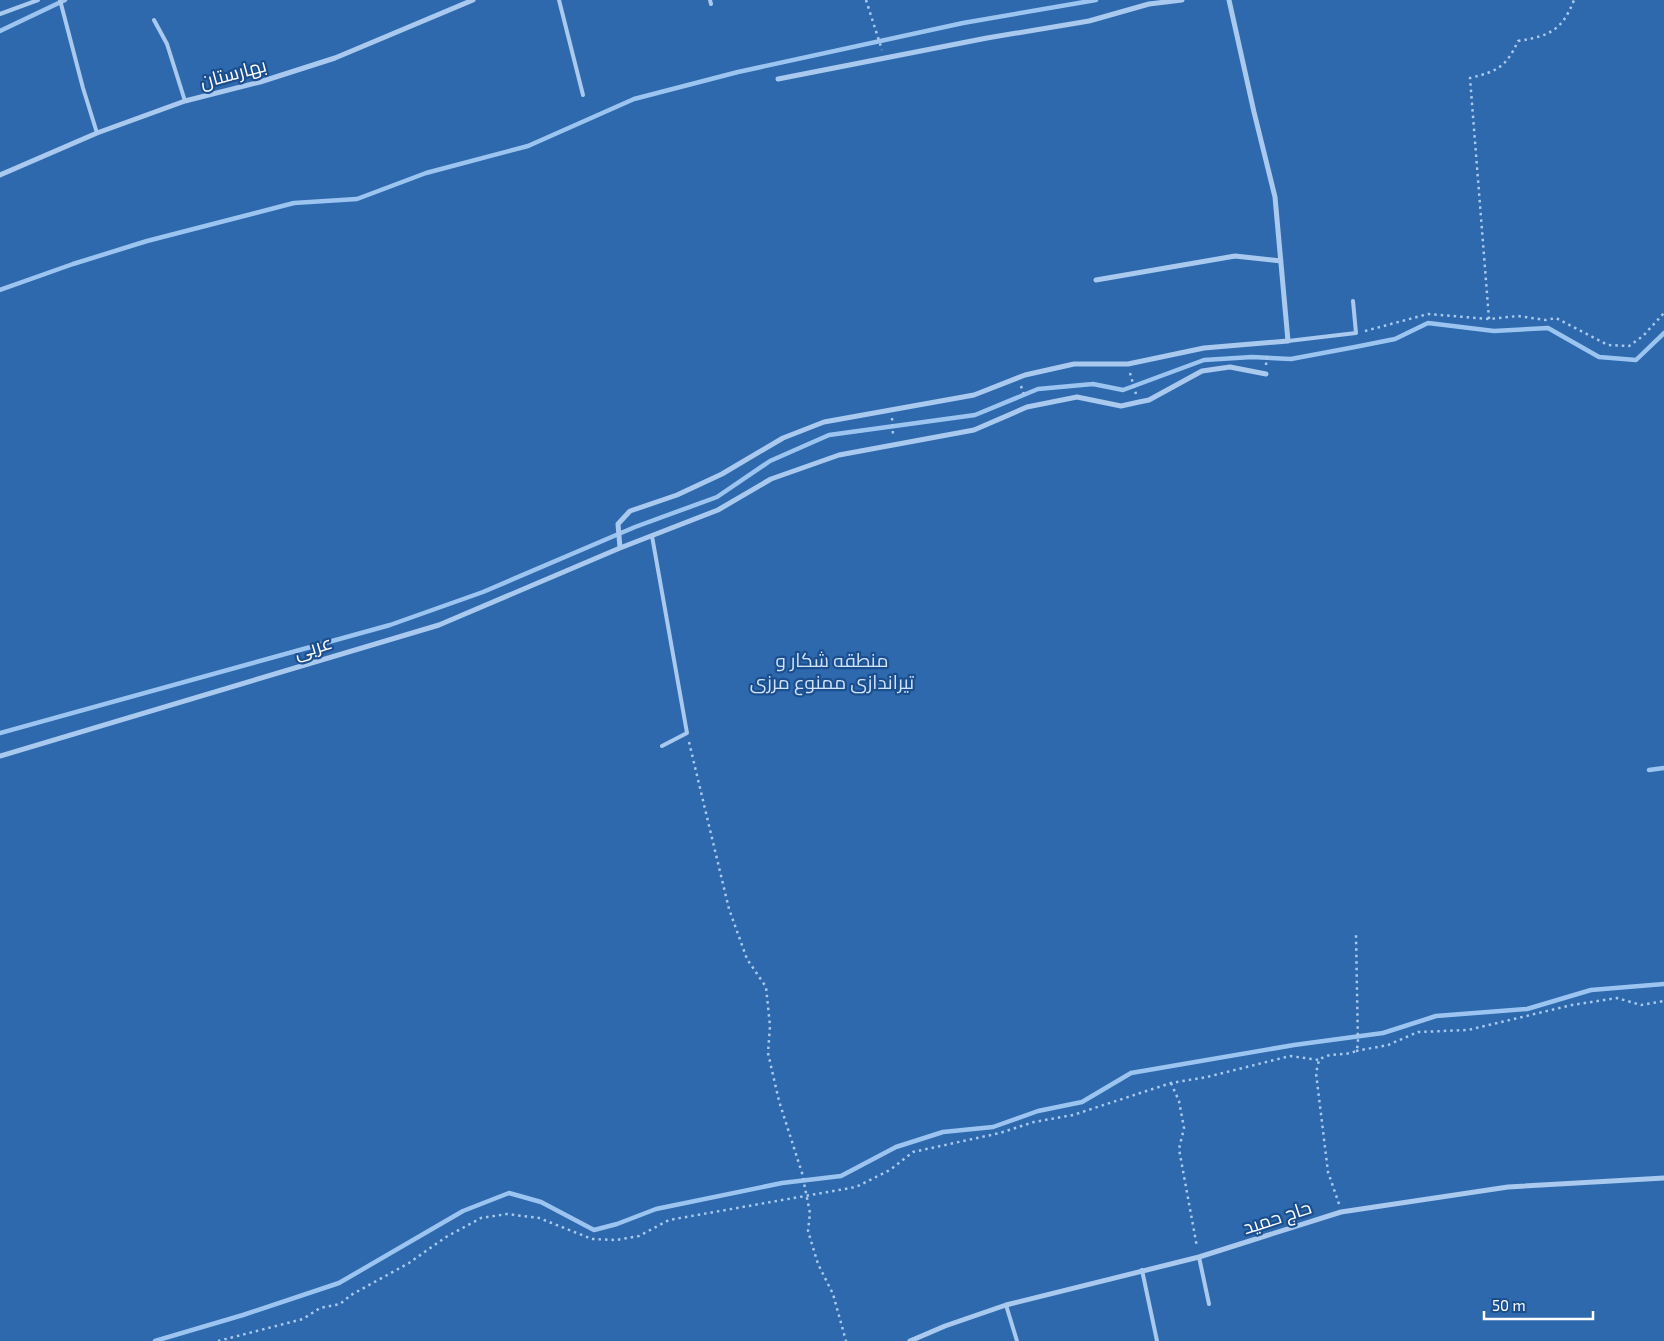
<svg xmlns="http://www.w3.org/2000/svg" width="1664" height="1341" font-family="'Exo 2',Cairo,sans-serif">
<rect width="100%" height="100%" fill="#1b4f8f"/>
<path fill="#2e69ad" d="M0 0H1664V1341H0Z"/>
<g fill="none" stroke-linecap="round" stroke-linejoin="round">
<path stroke="#9cc4f0" stroke-width="4.5" d="M0 31 65 0
M0 290 73 264 147 241 294 203 357 199 426 173 528 146 634 99 738 72 963 23 1096 0
M0 733 390 625 483 592 635 527 717 497 770 461 829 435 975 415 1038 389 1093 384 1123 390 1204 360 1252 357 1291 359 1355 347 1395 339 1428 323 1494 331 1548 328 1599 357 1636 360 1664 333
M1649 770 1664 768
M155 1341 243 1315 339 1283 463 1211 509 1193 541 1202 594 1230 617 1224 656 1209 782 1183 841 1176 896 1147 943 1132 993 1127 1038 1111 1082 1102 1131 1073 1294 1045 1383 1033 1436 1016 1527 1009 1591 990 1664 984"/>
<path stroke="#a9c9ee" stroke-width="2.5" stroke-dasharray="2.5 4" stroke-linecap="butt" d="M866 0 882 50
M1489 319 1470 78C1498 71 1506 67 1518 41 1549 36 1562 31 1574 0
M1365 331 1428 314 1489 319 1518 316 1546 320 1556 318 1608 345 1629 346 1643 336 1664 313
M1266 365 1267 353
M1130 373 1136 394
M1021 386 1025 398
M892 418 893 435
M689 742 729 909 747 959 766 987 770 1026 768 1053 779 1101 802 1173 810 1213 808 1231 818 1264 833 1294 846 1341
M1356 1051 1388 1045 1418 1032 1468 1030 1572 1005 1617 998 1641 1005 1664 1001
M1171 1083 1179 1101 1184 1128 1179 1149 1197 1247
M1339 1204 1328 1172 1316 1073 1319 1060C1331 1051 1343 1057 1356 1051L1358 1045 1356 935
M218 1341 303 1319 320 1308 340 1304 351 1295 409 1263 446 1237 481 1218 507 1214 539 1218 592 1239 616 1240 639 1236 669 1220 856 1187 890 1170 913 1152 1000 1133 1034 1122 1073 1115 1171 1083 1207 1077 1290 1056 1319 1060"/>
<path stroke="#a9c9ee" stroke-width="4" d="M60 0 83 88 97 133
M559 0 583 95
M710 0 711 4
M0 14 38 0
M154 20 167 44 185 101
M1288 341 1356 333 1353 301
M652 536 687 733 662 746
M1199 1257 1209 1304
M1142 1270 1157 1341
M1006 1305 1017 1341"/>
<path stroke="#a9c9ee" stroke-width="5" d="M778 79 987 38 1089 21 1149 4 1182 0
M0 175 97 133 185 101 260 82 335 58 473 0
M1096 280 1235 256 1281 261
M620 548 718 510 771 479 839 455 974 430 1027 407 1077 397 1121 406 1139 402 1149 400 1202 371 1230 367 1266 374
M0 756 439 625 620 548 618 524 630 511 677 495 722 474 783 438 824 422 974 395 1025 375 1074 364H1128L1204 348 1288 341 1275 197 1254 112 1229 0
M910 1341 945 1326 1006 1305 1199 1257 1341 1212 1508 1187 1664 1178"/>
</g>
<g text-anchor="middle" stroke-width="4.5" stroke-linejoin="round" paint-order="stroke">
<g font-size="19" fill="#fff" stroke="#1b4f8f">
<text transform="translate(233 73) rotate(-15)" y="7">بهارستان</text>
<text transform="translate(313 647) rotate(-17)" y="7">عربی</text>
<text transform="translate(1277 1217) rotate(-18)" y="7">حاج حمید</text>
</g>
<g font-size="19" fill="#cfe3fa" stroke="#1b4f8f">
<text x="832" y="667">منطقه شکار و<tspan x="832" dy="22">تیراندازی ممنوع مرزی</tspan></text>
</g>
</g>
<path d="M1484 1311v8h109v-8" fill="none" stroke="#ffffff" stroke-width="2.5"/>
<text x="1492" y="1311" font-size="15" fill="#ffffff" stroke="#1b4f8f" stroke-width="4" paint-order="stroke">50 m</text>
</svg>
